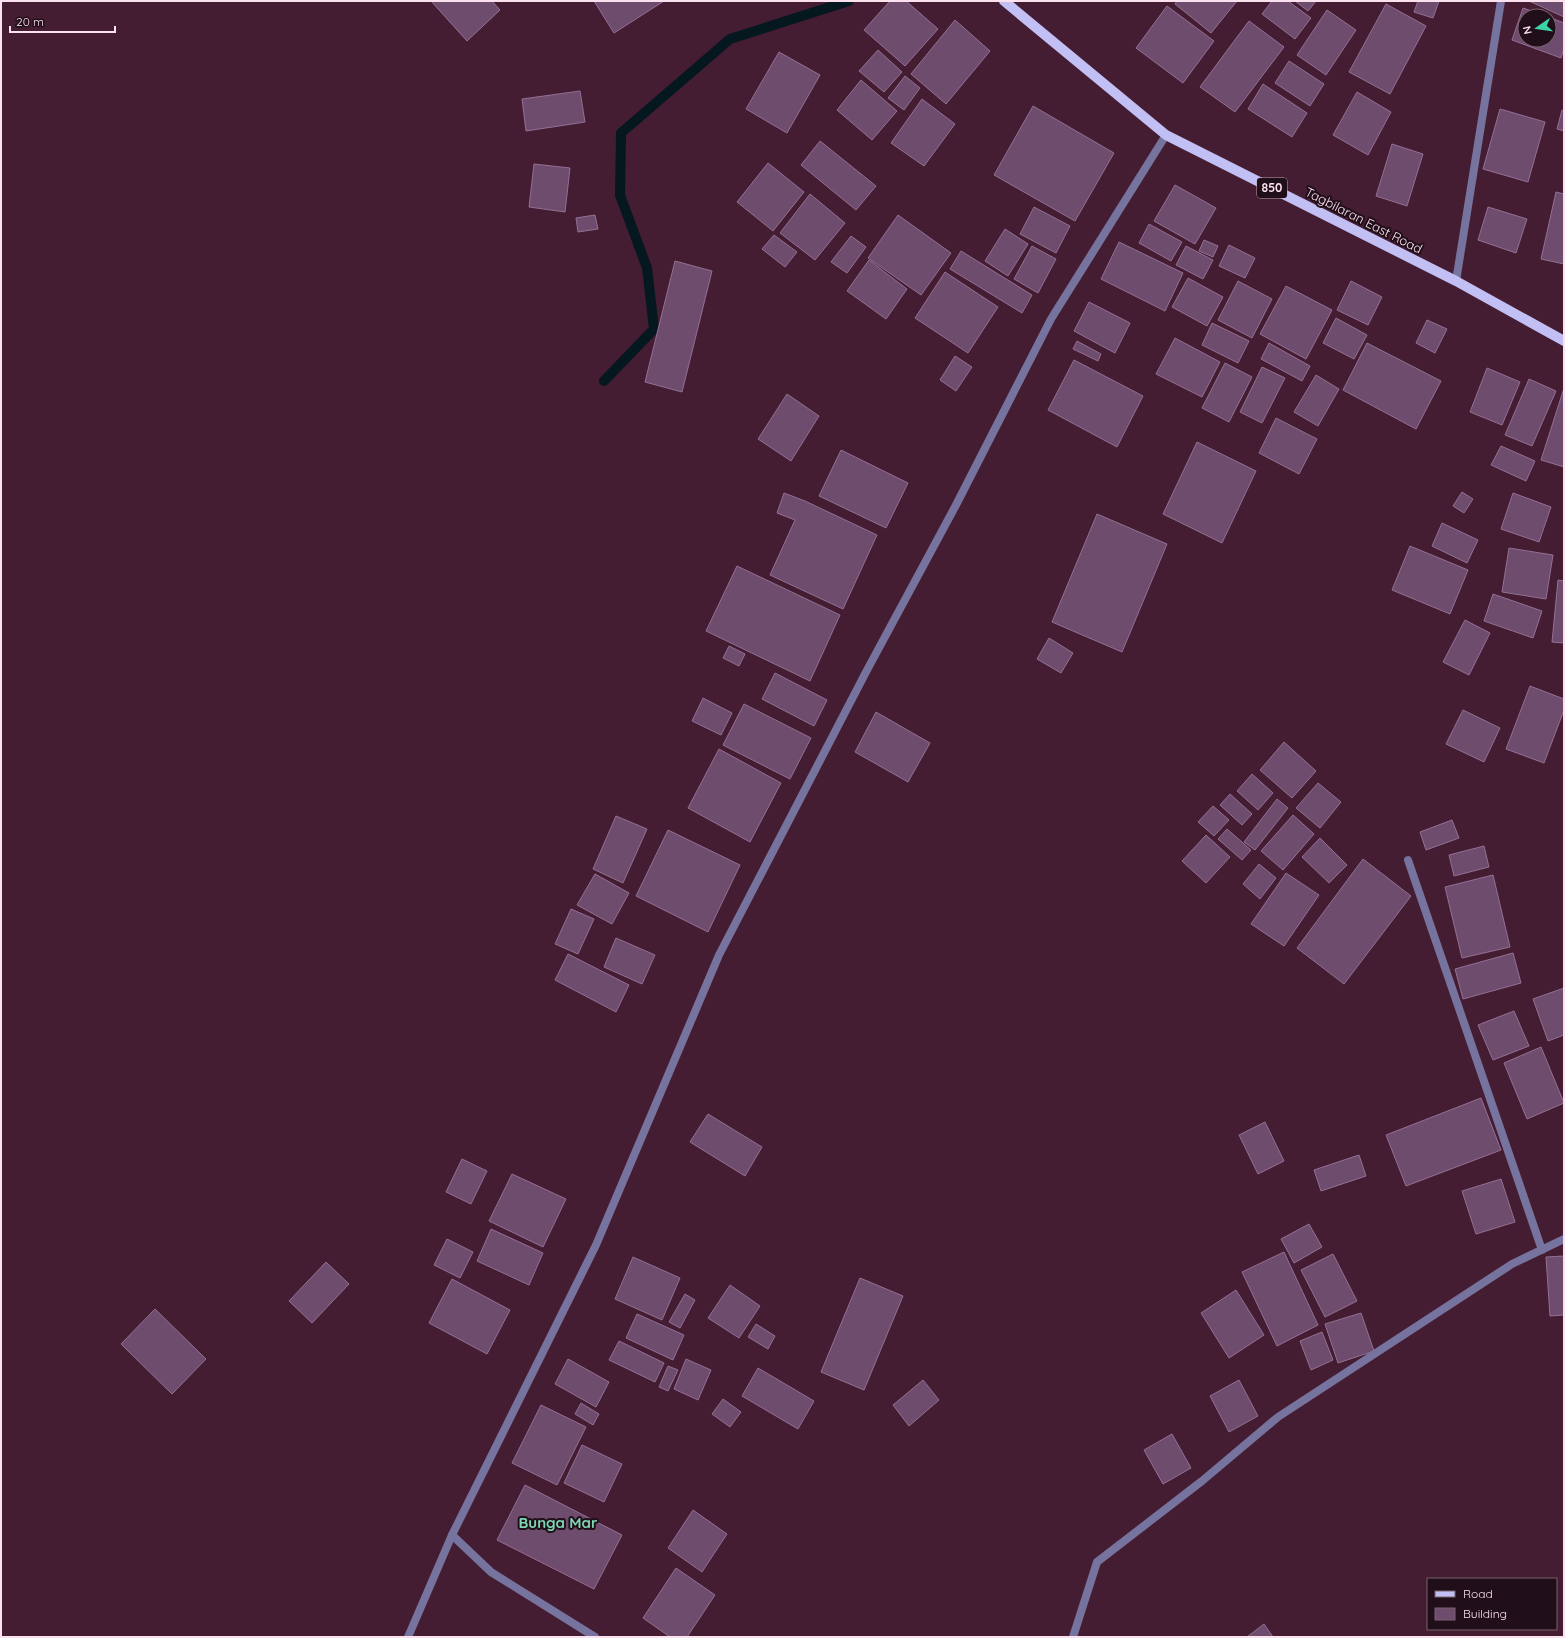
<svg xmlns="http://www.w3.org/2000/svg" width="1565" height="1638" font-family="Quicksand,sans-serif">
<rect width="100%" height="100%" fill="#451d33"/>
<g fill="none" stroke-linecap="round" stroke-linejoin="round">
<path stroke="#05171f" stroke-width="10" d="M604 381 654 329 647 268 620 195 621 133 730 39 849 1"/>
</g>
<path fill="#6e4c6e" stroke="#947094" d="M431 1H492L500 10 467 41Z
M594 1H664L614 33Z
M890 1H906L938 29 905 66 864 30Z
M1177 1H1237L1211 33 1175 4Z
M1272 1H1288L1311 18 1295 39 1262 14Z
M1295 1H1316L1308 11Z
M1418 1H1439L1433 18 1414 12Z
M1529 1H1564V17Z
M1386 4 1426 26 1390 94 1349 72Z
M1167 6 1214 41 1183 83 1136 48Z
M1523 8 1546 16H1525V40H1549V17L1564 23V48L1561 58 1512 40Z
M1327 10 1356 30 1326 75 1297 55Z
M955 20 990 51 946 104 911 74Z
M1249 21 1284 47 1235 112 1200 87Z
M878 50 902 72 884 92 859 71Z
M779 52 820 75 787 133 746 109Z
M1289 61 1324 84 1310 106 1275 83Z
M905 76 920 88 904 110 888 98Z
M861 80 897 111 872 140 837 110Z
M1263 84 1307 113 1292 137 1248 109Z
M580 91 585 122 526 131 522 99Z
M1357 92 1391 112 1368 155 1333 135Z
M922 99 955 124 924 166 891 143Z
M1033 106 1114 153 1075 221 994 175Z
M1500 109 1545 122 1528 182 1483 169Z
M1562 110 1564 111V131L1557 129Z
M820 141 876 186 856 210 801 165Z
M1392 144 1423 154 1407 206 1376 196Z
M768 163 804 192 773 231 737 202Z
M534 164 570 168 565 212 529 207Z
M1175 185 1216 208 1195 244 1154 221Z
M1556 192 1564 194V264L1541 259Z
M810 194 845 223 815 260 780 233Z
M1034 207 1070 226 1056 253 1020 234Z
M1488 207 1527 219 1516 253 1478 240Z
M595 215 598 229 578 232 576 218Z
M898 215 951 253 921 295 868 258Z
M1149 224 1182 242 1171 261 1139 243Z
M1005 229 1028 244 1008 276 985 261Z
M774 235 797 252 785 267 762 249Z
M851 236 866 247 847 273 831 262Z
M1204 240 1218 246 1213 257 1199 251Z
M1119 242 1183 273 1165 311 1101 279Z
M1229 245 1255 258 1245 278 1219 266Z
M1032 246 1056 259 1038 293 1014 279Z
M1186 246 1213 260 1203 279 1176 265Z
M961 251 1032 295 1022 313 950 269Z
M869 260 907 289 886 319 847 291Z
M675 261 712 271 682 392 645 382Z
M945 272 998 307 968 353 915 318Z
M1188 278 1223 297 1207 326 1172 307Z
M1238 281 1272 299 1252 338 1218 320Z
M1351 281 1382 297 1368 325 1337 310Z
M1286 286 1332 310 1306 359 1260 334Z
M1089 302 1130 323 1115 353 1074 331Z
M1336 318 1367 335 1354 359 1323 343Z
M1427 320 1447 329 1435 353 1416 343Z
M1212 323 1249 341 1238 363 1202 345Z
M1175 338 1220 362 1202 397 1156 374Z
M1077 341 1101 354 1098 361 1073 349Z
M1269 343 1310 366 1302 381 1261 359Z
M1367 343 1441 381 1416 429 1343 390Z
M955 356 972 367 956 391 940 380Z
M1074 360 1143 396 1117 447 1048 410Z
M1225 363 1252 377 1229 422 1202 408Z
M1262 367 1285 378 1262 423 1240 412Z
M1487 368 1520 382 1502 425 1470 412Z
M1316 375 1339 389 1318 426 1294 412Z
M1529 379 1556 391 1532 446 1505 435Z
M1564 388V467L1541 460Z
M787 394 819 416 791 461 758 439Z
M1276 418 1317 439 1299 474 1259 453Z
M1197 442 1256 471 1222 543 1163 514Z
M1501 446 1535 461 1526 481 1491 465Z
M841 450 908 483 886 528 819 496Z
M1462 492 1473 499 1464 513 1453 506Z
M784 493 805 501 877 535 843 609 770 575 795 520 777 513Z
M1513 493 1551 507 1539 542 1501 529Z
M1097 514 1167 544 1122 652 1052 622Z
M1442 523 1478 540 1467 563 1432 546Z
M1410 546 1468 570 1450 614 1392 590Z
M1509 548 1553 555 1546 599 1502 592Z
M737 566 840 615 810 681 706 631Z
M1558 580 1564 581V643L1552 642Z
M1493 594 1542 611 1533 638 1484 621Z
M1465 620 1490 633 1469 675 1443 662Z
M1049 638 1073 653 1061 673 1037 659Z
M729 646 745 654 739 666 723 658Z
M775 673 827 700 814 726 762 699Z
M1530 686 1564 699V710L1544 763 1506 749Z
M703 698 732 713 721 735 692 721Z
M744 704 811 738 790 779 723 745Z
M1463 710 1500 728 1484 762 1446 744Z
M876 712 930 743 908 782 855 752Z
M1284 742 1316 771 1292 798 1260 770Z
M719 749 781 783 750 842 688 808Z
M1252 774 1273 793 1258 810 1237 791Z
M1318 783 1341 802 1320 828 1296 808Z
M1230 794 1252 814 1242 825 1220 805Z
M1277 799 1288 808 1255 850 1244 842Z
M1213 806 1229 820 1214 836 1198 822Z
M1293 815 1314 834 1283 870 1261 851Z
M616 816 647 829 623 883 593 869Z
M1452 820 1459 838 1426 850 1420 832Z
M1227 829 1251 850 1242 860 1218 839Z
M668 830 740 865 708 932 636 896Z
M1206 835 1230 857 1206 883 1182 861Z
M1320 838 1347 865 1329 883 1302 857Z
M1484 846 1489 867 1454 876 1449 855Z
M1363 859 1411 896 1344 984 1297 948Z
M1259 864 1276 878 1260 899 1243 884Z
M1286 873 1319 895 1284 946 1251 924Z
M595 874 629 893 612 924 577 905Z
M1493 875 1510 947 1462 958 1445 887Z
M571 909 594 919 578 954 555 944Z
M616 938 655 955 642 984 604 967Z
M1513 953 1521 983 1463 999 1455 969Z
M568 954 629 985 616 1012 555 980Z
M1564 988V1035L1548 1041 1533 999Z
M1514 1011 1529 1046 1493 1060 1478 1025Z
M1541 1047 1564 1103 1527 1119 1504 1063Z
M1481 1098 1501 1150 1406 1186 1386 1135Z
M708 1114 762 1147 745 1176 690 1142Z
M1265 1122 1284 1161 1258 1174 1239 1135Z
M1359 1155 1366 1176 1321 1191 1314 1170Z
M462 1159 487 1171 471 1204 446 1192Z
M512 1174 566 1199 543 1247 489 1221Z
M1501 1179 1515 1222 1476 1234 1462 1191Z
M1309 1224 1322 1247 1294 1263 1281 1239Z
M491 1229 543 1253 529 1285 477 1261Z
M447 1239 473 1252 460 1278 434 1265Z
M1284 1252 1318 1325 1277 1346 1242 1272Z
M1333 1254 1357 1301 1325 1317 1301 1270Z
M1564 1256V1315L1550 1316 1546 1257Z
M633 1257 680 1278 662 1320 615 1299Z
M326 1262 349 1284 312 1323 289 1301Z
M860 1278 903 1296 864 1390 821 1372Z
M452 1279 510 1310 487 1354 429 1323Z
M730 1285 760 1306 739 1338 708 1318Z
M1236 1290 1264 1335 1229 1358 1201 1313Z
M685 1294 695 1300 680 1328 669 1322Z
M155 1309 206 1359 172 1394 121 1344Z
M1361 1313 1374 1351 1338 1363 1325 1324Z
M637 1314 684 1335 673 1360 626 1338Z
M756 1324 775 1336 768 1349 748 1337Z
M1322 1332 1333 1360 1311 1370 1300 1341Z
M619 1341 664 1363 655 1382 609 1360Z
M568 1359 609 1382 596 1407 555 1384Z
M686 1359 711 1370 698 1400 674 1389Z
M668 1366 678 1370 668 1391 659 1387Z
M758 1368 814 1401 798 1429 742 1396Z
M923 1380 939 1400 909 1426 893 1405Z
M1239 1380 1258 1416 1229 1432 1210 1396Z
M723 1399 741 1412 730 1427 712 1414Z
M581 1403 599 1414 593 1425 575 1414Z
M541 1405 586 1427 557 1485 512 1463Z
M1172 1434 1191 1468 1163 1484 1144 1450Z
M582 1445 622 1464 604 1502 564 1483Z
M525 1485 622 1535 594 1589 497 1540Z
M693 1510 727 1534 702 1572 668 1548Z
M676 1568 715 1595 687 1637H670L643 1618Z
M1264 1624 1273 1637H1247Z"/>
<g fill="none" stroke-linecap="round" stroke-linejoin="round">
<path stroke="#76739e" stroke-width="8" d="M1456 281 1501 1
M1408 860 1542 1250
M452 1535 491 1572 595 1637
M1073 1637 1097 1562 1202 1481 1278 1417 1512 1264 1564 1239"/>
<path stroke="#76739e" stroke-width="8" d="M408 1637 452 1535 596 1245 719 955 866 672 956 505 1051 319 1166 135"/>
<path stroke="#c1bff3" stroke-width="10" d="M1004 1 1166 135 1456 281 1564 341"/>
</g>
<g text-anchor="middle" stroke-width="4" stroke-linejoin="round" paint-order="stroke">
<rect fill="#200e18" stroke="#baa2ae" stroke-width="1" x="1257" y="178" width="30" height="20" rx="3"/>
<g font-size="12" font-weight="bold" fill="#fce1ee">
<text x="1272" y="192">850</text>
</g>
<g font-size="13" fill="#fce1ee" stroke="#200e18">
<text transform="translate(1364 220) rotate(27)" y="5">Tagbilaran East Road</text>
</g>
<g font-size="15" font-weight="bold" fill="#7dd6b3" stroke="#200e18">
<text x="558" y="1528">Bunga Mar</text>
</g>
</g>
<rect width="1565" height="1638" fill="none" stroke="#fce1ee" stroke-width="4"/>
<rect x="1427" y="1578" width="130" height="52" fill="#200e18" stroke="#78626e"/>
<rect x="1435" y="1591" width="20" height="6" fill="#c1bff3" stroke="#78626e"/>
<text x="1463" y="1598" font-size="12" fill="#fce1ee">Road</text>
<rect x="1435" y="1608" width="20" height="12" fill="#6e4c6e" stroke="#78626e"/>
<text x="1463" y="1618" font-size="12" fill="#fce1ee">Building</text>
<g transform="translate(1537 28) rotate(257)"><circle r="19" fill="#200e18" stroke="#78626e"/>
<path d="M0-3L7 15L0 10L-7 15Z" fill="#3cd4a4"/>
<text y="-6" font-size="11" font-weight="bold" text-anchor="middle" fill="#fce1ee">N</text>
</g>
<path d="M10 26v6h105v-6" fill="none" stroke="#fce1ee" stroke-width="2"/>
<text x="16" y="26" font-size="12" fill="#fce1ee" stroke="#200e18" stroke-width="3" paint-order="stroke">20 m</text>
</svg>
